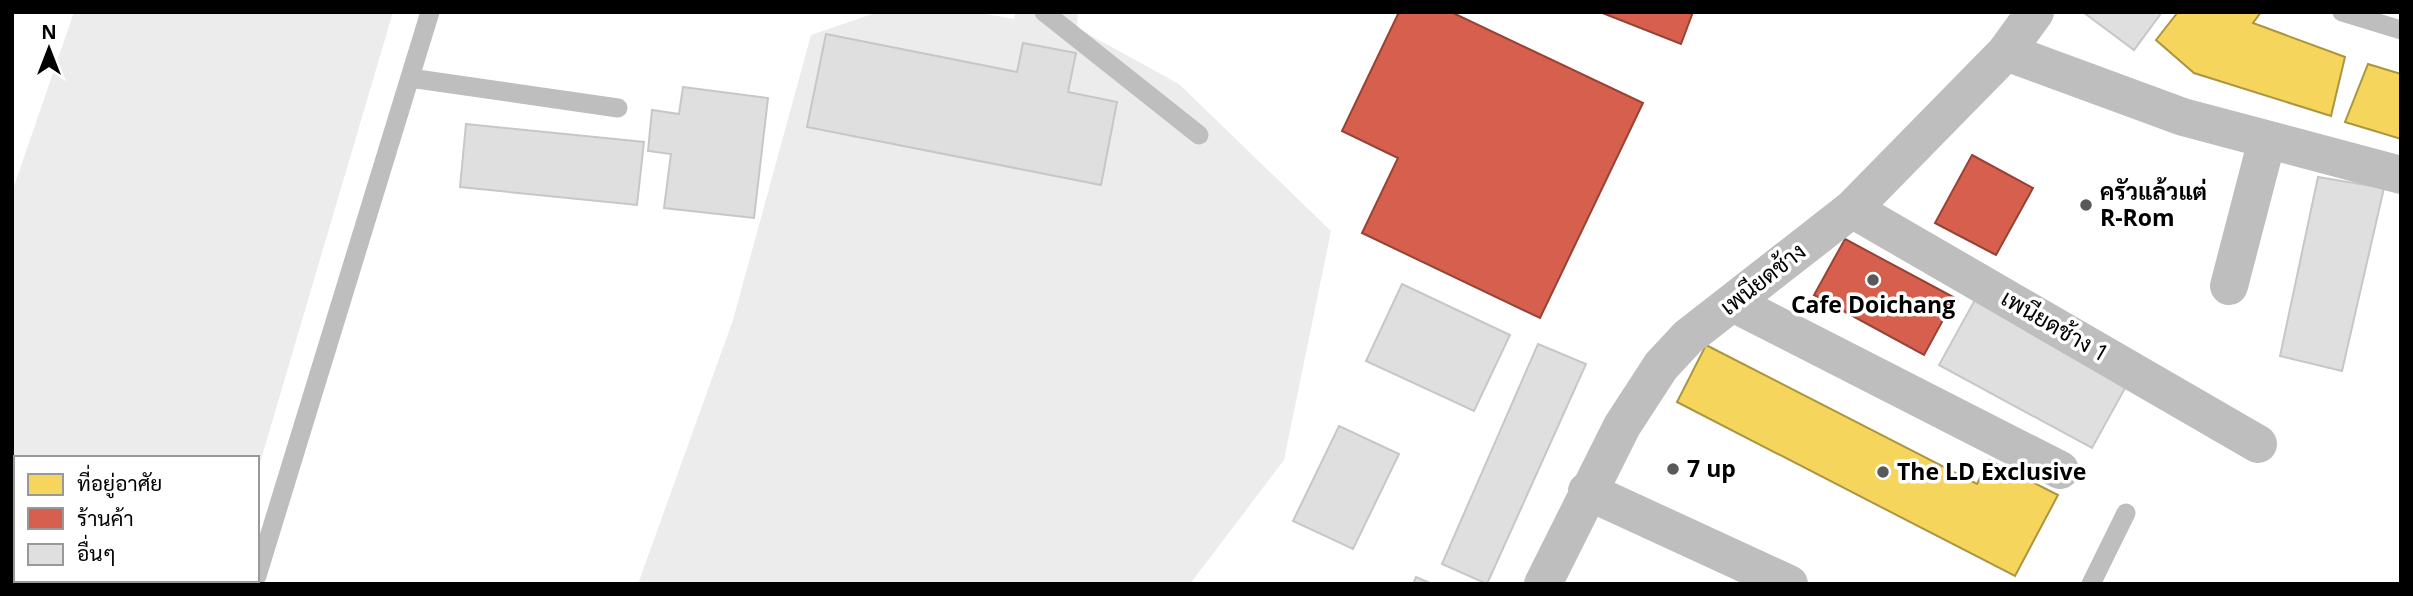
<svg xmlns="http://www.w3.org/2000/svg" width="2413" height="596" font-family="'Open Sans',Sarabun,sans-serif">
<rect width="100%" height="100%" fill="#fff"/>
<path fill="#ececec" d="M74 12H393L257 473V458H16V580H226L225 584H12V192Z
M878 12H975L1014 19 1015 12H1078L1077 28 1179 84 1331 231 1284 460 1190 584H638L733 320 811 35Z"/>
<path fill="#f6d55c" stroke="#ac9540" stroke-width="2" d="M2178 12H2261L2253 23 2345 57 2331 116 2194 73 2156 40Z
M2368 64 2401 74V139L2345 122Z
M1706 345 1977 484 1989 460 2058 495 2015 576 1677 402Z"/>
<path fill="#d6604d" stroke="#964336" stroke-width="2" d="M1399 12H1451L1643 103 1540 318 1362 233 1398 158 1342 131Z
M1600 12H1693L1681 44Z
M1972 155 2033 188 1996 255 1935 223Z
M1845 239 1955 298 1924 355 1814 295Z"/>
<path fill="#dfdfdf" stroke="#c7c7c7" stroke-width="2" d="M2083 12H2162L2134 50Z
M826 34 1017 72 1023 43 1076 53 1068 92 1117 102 1101 185 807 127Z
M683 87 768 98 754 218 664 208 671 154 648 151 652 110 679 114Z
M466 124 644 142 637 205 460 187Z
M2318 177 2384 188 2342 371 2280 356Z
M1402 284 1510 335 1474 411 1366 361Z
M1976 298 2129 381 2092 448 1939 365Z
M1538 344 1586 364 1487 584 1442 564Z
M1339 426 1399 454 1353 549 1293 521Z
M1416 577 1432 584H1413Z"/>
<g fill="none" stroke-linecap="round" stroke-linejoin="round">
<path stroke="#bebebe" stroke-width="19" d="M1044 12 1199 135
M2342 12 2401 30
M410 78 618 108
M257 576 430 12
M2091 584 2126 513"/>
<path stroke="#bebebe" stroke-width="38" d="M2006 52 2183 117 2401 175
M1852 209 2258 444
M2229 286 2267 140
M1733 303 2060 470
M1587 491 1789 584"/>
<path stroke="#bebebe" stroke-width="38" d="M1543 584 1622 426 1661 366 1688 337 1852 209 2006 52 2035 12"/>
</g>
<g fill="#595959" stroke="#fff" stroke-width="2.5">
<circle cx="2086" cy="205" r="7"/>
<circle cx="1873" cy="280" r="7"/>
<circle cx="1673" cy="469" r="7"/>
<circle cx="1883" cy="472" r="7"/>
</g>
<g text-anchor="middle" stroke-width="7" stroke-linejoin="round" paint-order="stroke">
<g font-size="23" font-weight="bold" fill="#000" stroke="#fff" text-anchor="start">
<text x="2100" y="200">ครัวแล้วแต่<tspan x="2100" dy="26">R-Rom</tspan></text>
<text x="1873" y="313" text-anchor="middle">Cafe Doichang</text>
<text x="1687" y="477">7 up</text>
<text x="1897" y="480">The LD Exclusive</text>
</g>
<g font-size="23" fill="#000" stroke="#fff">
<text transform="translate(1763 279) rotate(-38)" y="8">เพนียดช้าง</text>
<text transform="translate(2055 326) rotate(30)" y="8">เพนียดช้าง 1</text>
</g>
</g>
<rect width="2413" height="596" fill="none" stroke="#000000" stroke-width="28"/>
<rect x="14" y="456" width="245" height="126" fill="#ffffff" stroke="#999999" stroke-width="2"/>
<rect x="28" y="474" width="35" height="21" fill="#f6d55c" stroke="#999999" stroke-width="2"/>
<text x="77" y="491" font-size="21" fill="#000000">ที่อยู่อาศัย</text>
<rect x="28" y="508" width="35" height="21" fill="#d6604d" stroke="#999999" stroke-width="2"/>
<text x="77" y="526" font-size="21" fill="#000000">ร้านค้า</text>
<rect x="28" y="544" width="35" height="21" fill="#dfdfdf" stroke="#999999" stroke-width="2"/>
<text x="77" y="561" font-size="21" fill="#000000">อื่นๆ</text>
<g transform="translate(49 49)" stroke="#ffffff" stroke-width="5" paint-order="stroke">
<path d="M0-5L12 26L0 18L-12 26Z" fill="#000000"/>
<text y="-10" font-size="19" font-weight="bold" text-anchor="middle" fill="#000000">N</text>
</g>
</svg>
